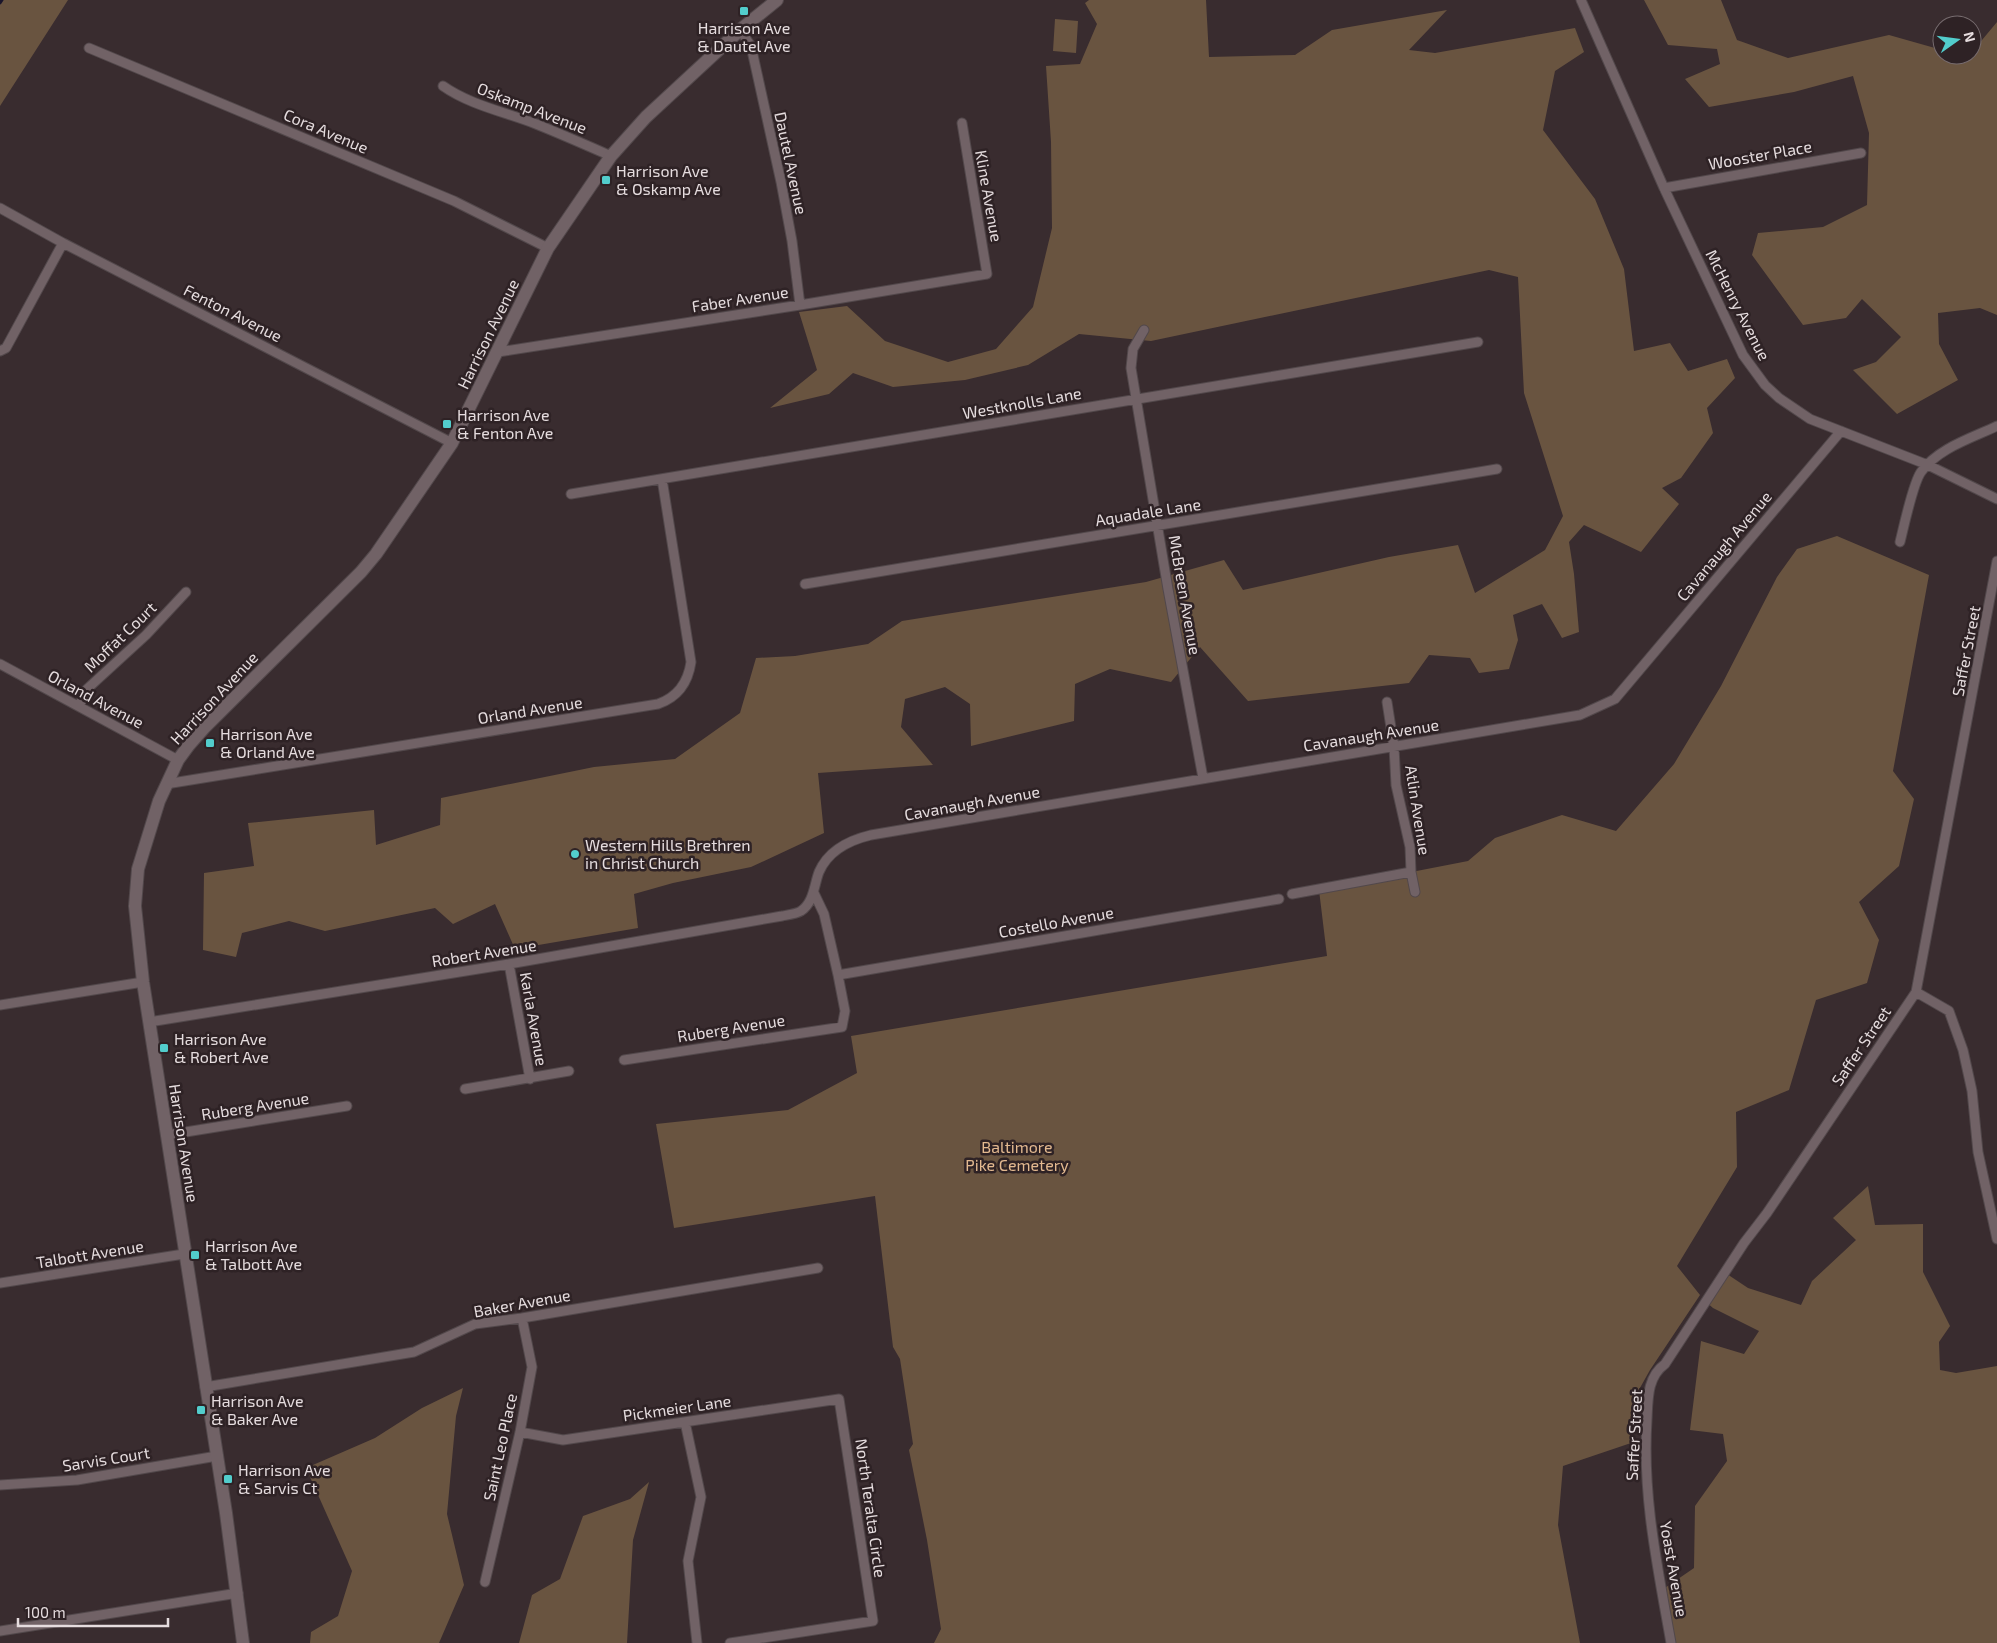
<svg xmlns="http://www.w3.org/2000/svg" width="1997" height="1643" font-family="'Exo 2',sans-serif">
<rect width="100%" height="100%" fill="#392c2f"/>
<path fill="#695440" d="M0 0H68L0 106Z
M1089 0H1206L1209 57 1295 55 1332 30 1447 10 1409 50 1435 53 1575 28 1584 52 1555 71 1543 130 1595 199 1624 269 1634 351 1670 343 1688 371 1727 359 1735 378 1707 408 1713 433 1681 478 1662 488 1679 504 1641 552 1584 525 1569 542 1574 574 1579 632 1562 638 1542 604 1513 615 1518 640 1509 669 1479 673 1470 658 1429 655 1409 683 1248 701 1200 647 1171 682 1110 669 1075 684 1074 721 971 746 970 704 945 687 905 699 901 727 933 765 818 773 824 833 751 867 673 883 634 894 638 928 515 949 495 904 453 924 435 908 325 931 289 921 242 933 236 957 203 950 204 873 254 866 248 823 374 810 376 845 440 825 441 798 594 767 675 759 740 713 756 658 795 656 868 644 902 621 1146 582 1224 560 1243 590 1389 557 1458 545 1475 593 1545 550 1563 516 1524 393 1518 277 1489 270 1151 341 1079 334 1028 365 965 380 893 387 853 373 829 394 770 408 817 370 799 312 847 306 885 341 948 362 996 349 1033 307 1052 228 1051 142 1046 66 1080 64 1097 24 1085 3Z
M1644 0H1721L1737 40 1788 58 1889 35 1942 50V55H1959L1967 58 1972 55V52L1997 22V315L1980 308 1938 313 1939 344 1958 380 1897 414 1853 370 1876 362 1901 337 1862 299 1846 318 1803 325 1752 255 1758 233 1823 227 1867 205 1869 133 1853 76 1794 92 1709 107 1685 79 1720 64 1717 49 1668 45Z
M1055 19 1078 21 1076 53 1053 51Z
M1837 536 1929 575 1893 771 1914 799 1899 866 1859 902 1879 940 1867 983 1816 1000 1789 1090 1736 1112 1737 1167 1677 1266 1700 1295 1650 1370 1636 1395 1634 1442 1563 1466 1558 1525 1580 1643H934L941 1629 927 1540 909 1450 913 1444 900 1359 893 1347 875 1196 674 1228 656 1124 788 1110 857 1073 851 1036 1327 956 1319 890 1468 861 1495 838 1562 815 1616 831 1674 764 1721 686 1777 577 1797 549Z
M1868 1186 1875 1225 1923 1224V1272L1950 1326 1939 1342 1940 1370 1956 1373 1997 1366V1643H1671L1662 1590 1694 1568 1695 1506 1727 1461 1723 1434 1690 1430 1701 1341 1744 1354 1759 1331 1713 1308 1705 1301 1724 1272 1748 1288 1801 1305 1812 1281 1856 1240 1833 1218Z
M463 1388 456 1416 447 1514 464 1585 439 1643H310L311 1632 338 1616 352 1571 306 1468 375 1438 422 1408Z
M649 1482 633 1540 627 1643H519L532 1595 560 1579 583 1516 630 1499Z"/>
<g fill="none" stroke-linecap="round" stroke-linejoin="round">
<path stroke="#1a152b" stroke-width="3" d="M0 3 2 0"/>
<defs>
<path id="minor" d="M1581 0 1664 188 1743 355 1765 385 1779 398 1810 419 1928 465 1997 499
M740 30 751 46 781 182 792 241 800 305
M89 48 454 201 548 248
M443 86C470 105 505 112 536 124 561 134 586 145 611 156
M1664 188 1861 153
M0 208 63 243 452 443
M1144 330 1133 349 1131 368 1168 589 1203 778
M0 351 6 348 63 243
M498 352 800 305 987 274 962 123
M571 494 1478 342
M1900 542C1904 526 1913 483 1921 472 1938 448 1972 438 1997 426
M805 584 1497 469
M0 664 178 760
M1387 702 1394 747 1396 785 1410 847 1411 872 1415 892
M79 706 87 689 146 635 186 592
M166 784 658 704C678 697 688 683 691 662L662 479
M1292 894 1411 872
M509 964 530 1079
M838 975 1279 899
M1916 992 1949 1011 1963 1050 1972 1091 1978 1152 1997 1239
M0 1005 143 982
M149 1022 509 964 782 916C787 915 796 914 801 911 814 902 814 885 819 872 828 851 850 840 871 835L1580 715 1615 699 1841 431
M624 1060 842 1027 845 1011 838 975 824 914 814 893
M465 1089 569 1071
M167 1135 347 1106
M0 1283 184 1254
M205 1387 414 1352 475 1324 522 1318 818 1268
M685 1422 701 1497 688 1561 697 1643
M520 1432 563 1440 839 1399 873 1621 730 1643
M0 1485 77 1480 217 1456
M485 1582 520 1432 532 1367 522 1318
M0 1631 238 1593
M1671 1643C1658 1569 1642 1496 1647 1420 1648 1399 1647 1377 1665 1364L1744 1243 1767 1213 1916 992 1997 561"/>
<path id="secondary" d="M243 1643 226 1513 143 982 135 906 138 869 159 801 178 760 189 745 204 728 361 572 376 554 452 443 548 248 611 156 646 117 740 30 777 0"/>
</defs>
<use href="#minor" stroke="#52484b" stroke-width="11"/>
<use href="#secondary" stroke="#52484b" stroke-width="14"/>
<use href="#minor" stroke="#716266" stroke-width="9"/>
<use href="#secondary" stroke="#716266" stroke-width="12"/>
</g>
<g fill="#52cdcc" stroke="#2e2225" stroke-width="2">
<rect x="739" y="6" width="10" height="10" rx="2.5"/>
<rect x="601" y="175" width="10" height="10" rx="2.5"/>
<rect x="442" y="419" width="10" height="10" rx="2.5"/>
<rect x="205" y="738" width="10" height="10" rx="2.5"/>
<circle cx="575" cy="854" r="5"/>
<rect x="159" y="1043" width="10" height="10" rx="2.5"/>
<rect x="190" y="1250" width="10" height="10" rx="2.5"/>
<rect x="196" y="1405" width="10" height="10" rx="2.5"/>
<rect x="223" y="1474" width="10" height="10" rx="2.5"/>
</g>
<g text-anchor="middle" stroke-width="5" stroke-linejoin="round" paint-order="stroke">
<g font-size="16" fill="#e5dcde" stroke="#2e2225" text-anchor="start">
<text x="744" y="34" text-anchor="middle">Harrison Ave<tspan x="744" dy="18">&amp; Dautel Ave</tspan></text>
<text x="616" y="177">Harrison Ave<tspan x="616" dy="18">&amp; Oskamp Ave</tspan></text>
<text x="457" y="421">Harrison Ave<tspan x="457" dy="18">&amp; Fenton Ave</tspan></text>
<text x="220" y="740">Harrison Ave<tspan x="220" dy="18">&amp; Orland Ave</tspan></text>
<text x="585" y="851">Western Hills Brethren<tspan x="585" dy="18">in Christ Church</tspan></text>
<text x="174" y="1045">Harrison Ave<tspan x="174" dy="18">&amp; Robert Ave</tspan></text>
<text x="205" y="1252">Harrison Ave<tspan x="205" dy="18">&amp; Talbott Ave</tspan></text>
<text x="211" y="1407">Harrison Ave<tspan x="211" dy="18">&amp; Baker Ave</tspan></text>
<text x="238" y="1476">Harrison Ave<tspan x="238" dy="18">&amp; Sarvis Ct</tspan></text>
</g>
<g font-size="16" fill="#e5dcde" stroke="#2e2225">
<text transform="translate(532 108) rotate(21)" y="6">Oskamp Avenue</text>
<text transform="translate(326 131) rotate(23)" y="6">Cora Avenue</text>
<text transform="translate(1760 155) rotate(-10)" y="6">Wooster Place</text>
<text transform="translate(791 163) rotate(78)" y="6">Dautel Avenue</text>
<text transform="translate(989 196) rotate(80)" y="6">Kline Avenue</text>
<text transform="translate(740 299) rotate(-9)" y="6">Faber Avenue</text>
<text transform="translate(1738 305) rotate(63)" y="6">McHenry Avenue</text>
<text transform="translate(233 313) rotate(27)" y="6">Fenton Avenue</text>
<text transform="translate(488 334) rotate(-64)" y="6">Harrison Avenue</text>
<text transform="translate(1022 403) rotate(-10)" y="6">Westknolls Lane</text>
<text transform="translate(1148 512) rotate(-9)" y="6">Aquadale Lane</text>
<text transform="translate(1724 546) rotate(-50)" y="6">Cavanaugh Avenue</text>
<text transform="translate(1185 595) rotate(80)" y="6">McBreen Avenue</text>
<text transform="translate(120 637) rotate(-44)" y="6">Moffat Court</text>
<text transform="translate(1966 651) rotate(-79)" y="6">Saffer Street</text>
<text transform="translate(214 698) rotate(-47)" y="6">Harrison Avenue</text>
<text transform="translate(96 699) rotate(28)" y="6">Orland Avenue</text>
<text transform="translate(530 710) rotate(-9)" y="6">Orland Avenue</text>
<text transform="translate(1371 735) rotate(-9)" y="6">Cavanaugh Avenue</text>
<text transform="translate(972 803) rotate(-10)" y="6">Cavanaugh Avenue</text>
<text transform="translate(1418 810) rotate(81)" y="6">Atlin Avenue</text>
<text transform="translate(1056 922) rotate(-10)" y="6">Costello Avenue</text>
<text transform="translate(484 953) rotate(-9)" y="6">Robert Avenue</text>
<text transform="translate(534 1019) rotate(80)" y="6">Karla Avenue</text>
<text transform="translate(731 1028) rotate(-9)" y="6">Ruberg Avenue</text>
<text transform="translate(1861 1046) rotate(-56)" y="6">Saffer Street</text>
<text transform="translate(255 1106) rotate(-9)" y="6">Ruberg Avenue</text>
<text transform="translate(184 1143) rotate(81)" y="6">Harrison Avenue</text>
<text transform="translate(90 1254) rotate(-9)" y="6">Talbott Avenue</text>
<text transform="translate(522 1303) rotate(-10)" y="6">Baker Avenue</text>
<text transform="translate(677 1408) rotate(-8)" y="6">Pickmeier Lane</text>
<text transform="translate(1634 1435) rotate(-87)" y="6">Saffer Street</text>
<text transform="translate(500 1447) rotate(-78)" y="6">Saint Leo Place</text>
<text transform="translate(106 1459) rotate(-9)" y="6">Sarvis Court</text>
<text transform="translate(871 1508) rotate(82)" y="6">North Teralta Circle</text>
<text transform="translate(1674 1569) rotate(80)" y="6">Yoast Avenue</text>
</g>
<g font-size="16" fill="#e3b990" stroke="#2e2225">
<text x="1017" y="1153">Baltimore<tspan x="1017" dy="18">Pike Cemetery</tspan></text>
</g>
</g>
<g transform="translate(1957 40) rotate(76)"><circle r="24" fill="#2e2225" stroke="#776c6f"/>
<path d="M0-4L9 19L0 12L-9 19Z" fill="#52cdcc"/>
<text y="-8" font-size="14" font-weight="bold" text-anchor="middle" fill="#e5dcde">N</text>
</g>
<path d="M18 1618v8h150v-8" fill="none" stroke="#e5dcde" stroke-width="2.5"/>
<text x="25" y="1618" font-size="15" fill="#e5dcde" stroke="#2e2225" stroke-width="4" paint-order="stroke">100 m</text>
</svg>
